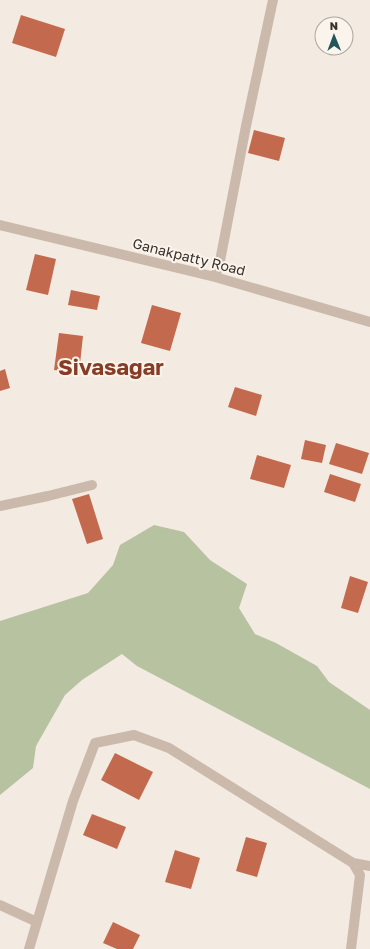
<svg xmlns="http://www.w3.org/2000/svg" width="370" height="949" font-family="'Golos Text',sans-serif">
<rect width="100%" height="100%" fill="#f3eae1"/>
<path fill="#b7c2a0" d="M154 525 184 532 210 560 247 584 239 608 255 634 276 643 317 666 329 682 370 710V789L137 666 122 654 82 680 65 695 36 746 33 768 0 795V621L88 593 113 565 120 545Z"/>
<path fill="#c36a4e" d="M21 15 65 29 56 57 12 43Z
M254 130 285 138 279 161 248 153Z
M35 254 56 259 48 295 26 290Z
M71 290 100 296 97 310 68 305Z
M152 305 181 313 170 351 141 343Z
M59 333 83 336 79 373 54 370Z
M5 369 10 388 0 391V371Z
M235 387 262 395 256 416 228 407Z
M305 440 326 445 322 463 301 459Z
M336 443 369 453 362 474 329 464Z
M257 455 291 465 284 488 250 479Z
M330 474 361 484 355 502 324 492Z
M89 494 103 539 87 544 72 499Z
M350 576 368 582 358 613 341 608Z
M115 753 153 772 139 800 101 780Z
M92 814 126 827 117 849 83 835Z
M246 837 267 843 257 877 236 871Z
M175 850 200 858 191 889 165 882Z
M113 922 140 935 133 949H117L103 943Z"/>
<g fill="none" stroke-linecap="round" stroke-linejoin="round">
<path stroke="#cbbaac" stroke-width="10" d="M0 225 215 277 370 322
M215 277 220 261 246 126 273 0
M0 506 48 496 92 485
M0 905 37 922
M29 949 73 801 95 743 134 735 169 748 353 863 370 866
M351 949 360 875 353 863"/>
</g>
<g text-anchor="middle" stroke-width="4" stroke-linejoin="round" paint-order="stroke">
<g font-size="14" fill="#3a302b" stroke="#faf4ed">
<text transform="translate(189 257) rotate(14)" y="5">Ganakpatty Road</text>
</g>
<g font-size="22" font-weight="bold" fill="#873c25" stroke="#faf4ed">
<text x="111" y="375">Sivasagar</text>
</g>
</g>
<g transform="translate(334 36) rotate(359)"><circle r="19" fill="#faf4ed" stroke="#ada69f"/>
<path d="M0-3L7 15L0 10L-7 15Z" fill="#21575b"/>
<text y="-6" font-size="11" font-weight="bold" text-anchor="middle" fill="#3a302b">N</text>
</g>
</svg>
